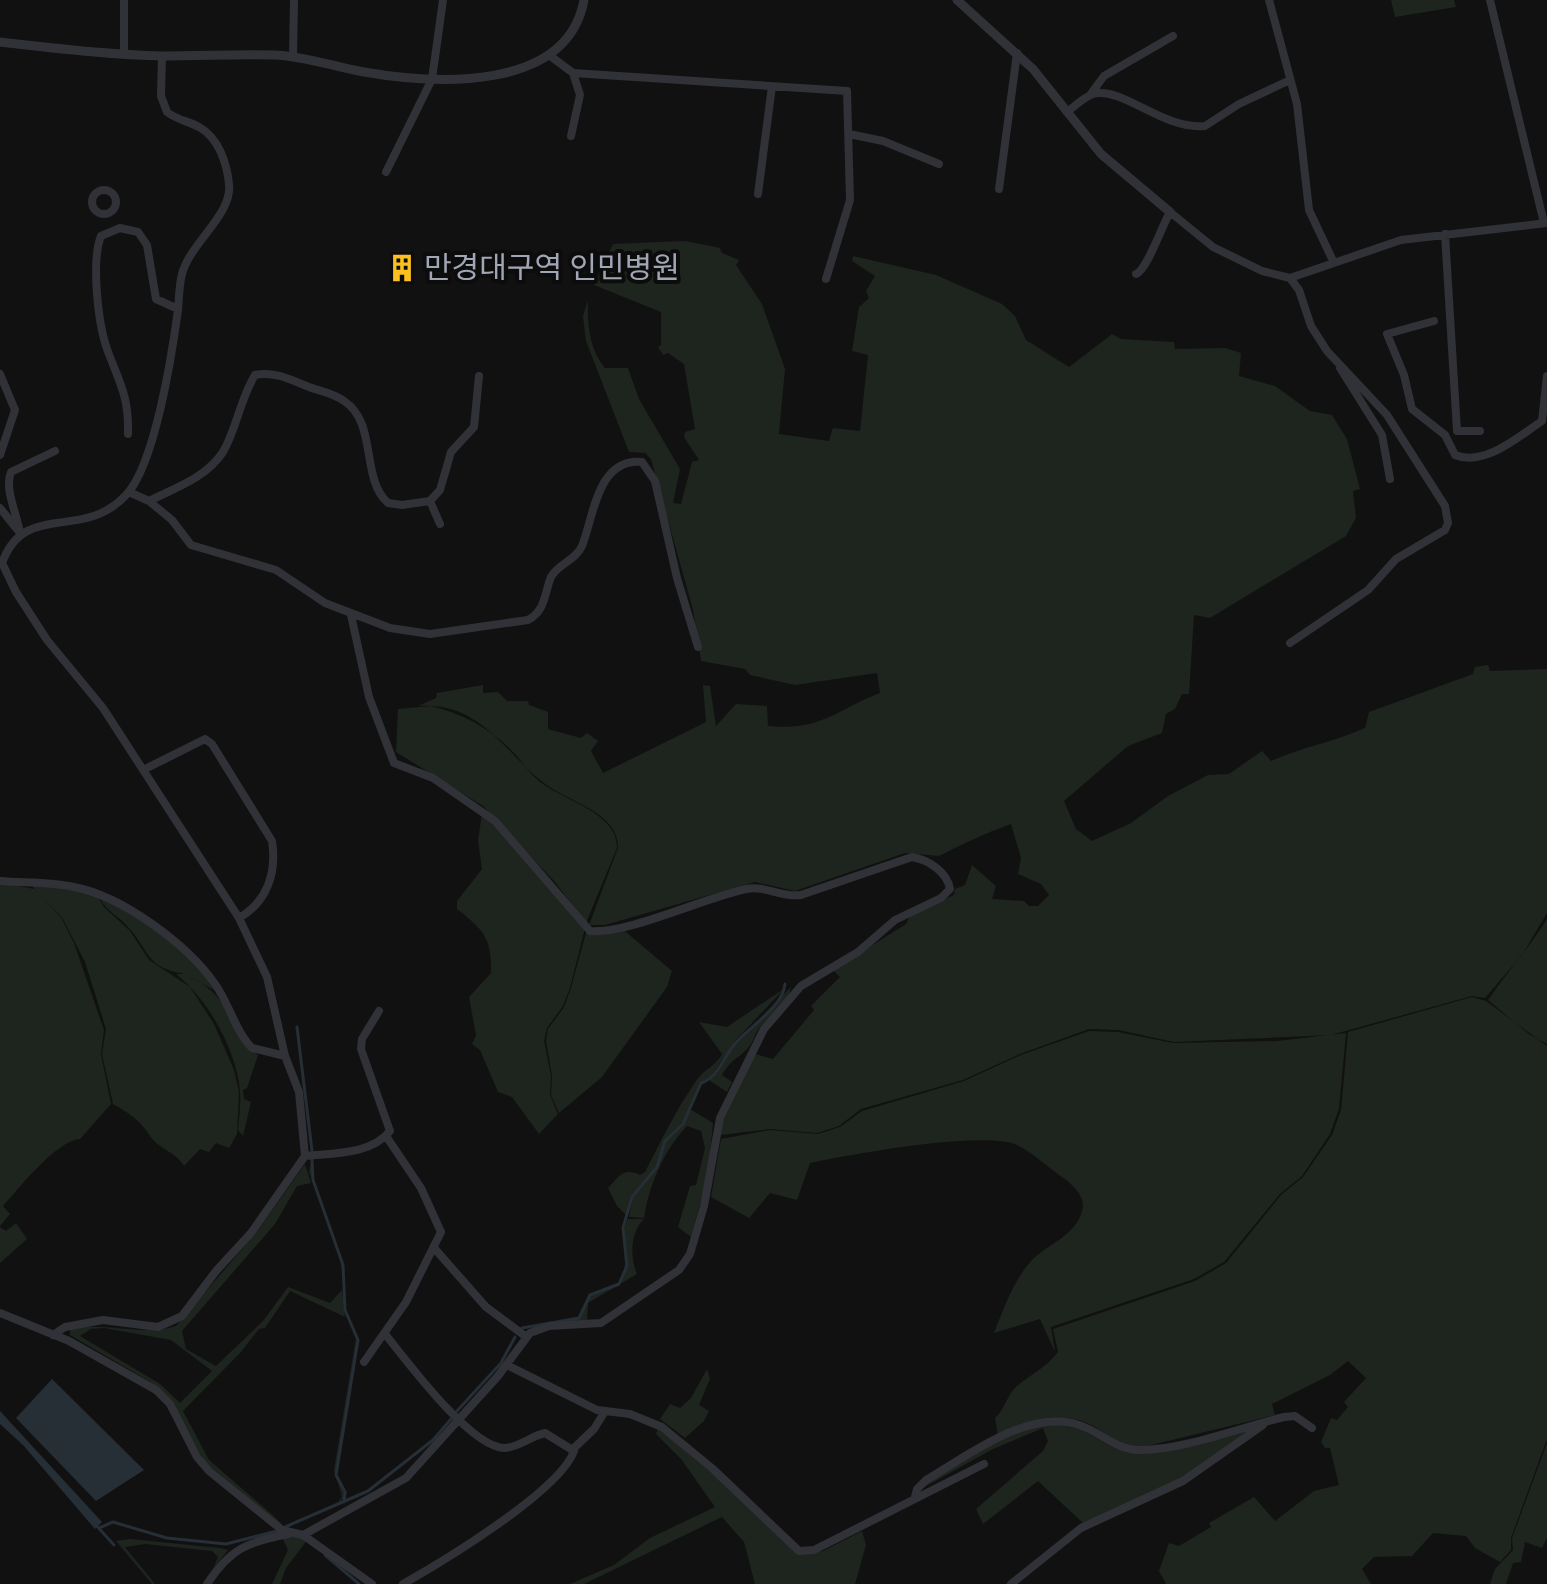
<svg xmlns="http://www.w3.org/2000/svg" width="1547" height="1584" font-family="Figtree,'Noto Sans KR',sans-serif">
<rect width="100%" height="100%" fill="#111112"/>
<path fill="#1d251e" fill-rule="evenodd" d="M1391 0H1454L1456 7 1395 17Z
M685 241 720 248 722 253 739 260 736 265 762 304 785 369 779 434 829 441 833 428 860 431 868 355 852 351 859 307 869 298 866 291 875 276 852 261 853 256 936 275 1002 304 1015 316 1026 340 1069 367 1112 334 1121 339 1174 342 1175 349 1225 348 1241 353 1239 376 1275 386 1310 411 1332 415 1347 439 1360 489 1353 491 1356 518 1346 536 1210 618 1194 615 1189 694H1182L1175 709 1166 714 1162 733 1128 746 1064 801 1076 829 1092 841 1131 823 1168 796 1208 775 1229 774 1262 751 1271 761C1302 747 1334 742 1365 728L1369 712 1473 674 1475 667 1488 665 1490 671 1547 669V913L1522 955 1485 998 1472 996 1331 1035 1174 1042 1118 1030 1089 1029 1020 1054 963 1080 861 1109 839 1126 817 1133 770 1129 721 1135 723 1121 755 1054 773 1059 814 1010 811 1006 840 977 833 970 906 924 910 915 954 895 955 889 965 885 972 865 996 886 992 899 1024 901 1029 906H1038L1049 895 1041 884 1018 874 1021 858 1011 824C986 833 962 844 939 856L905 853 795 891 755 882 605 925H589L618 848C619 812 568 802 544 783 503 752 481 701 418 706L436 698 437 693 483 685V693L498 692 507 701H528L529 705 548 712V729L581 738 587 733 598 741 591 751 603 773 706 722 703 685 710 686 716 726 736 704 767 706 768 726C821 731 834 711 880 693L877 673 795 685 750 675 745 669 701 661 693 610 651 459 645 453 629 452 586 341 583 316 588 300C587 323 589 349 605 368H628L639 399 680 469 673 503 681 504 692 462 699 460 684 437 685 432 695 429 684 364 668 353 663 355 658 347 661 345V312L594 285 613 244Z
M431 706C464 714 493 730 516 755 525 766 534 779 546 786 570 802 618 815 617 848L586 923 555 882 483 806 396 752 398 709Z
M482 814 495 821 585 928 570 988 563 1006 547 1028 544 1041 551 1076 550 1095 558 1114 539 1134 512 1097 498 1092 480 1050 472 1044 476 1035 469 997 491 973C492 939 484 930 457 909V901L482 869 478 840Z
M0 883 35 889 62 919 74 943 104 1030 101 1054 111 1104 80 1139C56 1141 20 1187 3 1206L10 1214 0 1226Z
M31 885 73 888 97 895 104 907 130 931 149 960 190 987 214 1024 234 1070 239 1092 237 1134 229 1148 216 1143 209 1152 200 1149 184 1166C176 1152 159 1149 150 1136 140 1120 130 1114 113 1104L102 1054 106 1029 85 962 63 919Z
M99 896C144 920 189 949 218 992L187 976C237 997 225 1032 258 1055L247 1088 243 1090 244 1099 251 1102 243 1136 238 1130C239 1117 241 1105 240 1092 237 1051 208 999 176 974H185C146 968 150 952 129 928 119 916 105 911 99 896Z
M1547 919V1044L1530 1035 1488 1000C1507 972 1529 948 1547 919Z
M620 927 672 971 667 987 602 1077 559 1113 551 1095 552 1076 546 1041 548 1029 564 1007 571 988 587 929Z
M791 987C787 1007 773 1013 761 1026 755 1032 754 1042 748 1048 736 1061 733 1057 722 1075L732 1082 727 1092 709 1080 736 1042Z
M785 988 735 1041 709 1079 700 1082 682 1124 665 1140 656 1167 632 1197 627 1216 617 1206 608 1188C619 1177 623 1167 640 1175L645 1172C661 1141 676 1110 696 1081 704 1069 715 1067 722 1054L699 1022 727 1027Z
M1472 997 1486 1001 1547 1046V1439L1511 1538V1550L1500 1562 1475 1548 1466 1536 1433 1533 1412 1556 1374 1557 1362 1569 1371 1584H1166L1159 1571 1169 1543 1179 1546 1211 1527 1209 1523 1254 1497 1275 1521 1314 1491 1339 1485 1330 1448H1325L1321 1442 1331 1418 1337 1420 1348 1407 1344 1402 1366 1378 1348 1361 1330 1375 1272 1404 1275 1415 1143 1447C1111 1445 1103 1427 1079 1420 1054 1414 1021 1430 998 1436L995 1418C1006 1408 1006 1396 1017 1386 1031 1374 1047 1367 1058 1352L1053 1329 1195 1281 1226 1263 1281 1195 1303 1177 1332 1135 1341 1110 1348 1032Z
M1089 1031 1118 1032 1173 1043 1277 1041 1346 1033 1339 1109 1330 1134 1302 1176 1280 1194 1224 1262 1194 1279 1051 1327 1055 1352 1040 1319 994 1333C1004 1308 1015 1276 1035 1257 1051 1243 1076 1234 1082 1211 1087 1197 1072 1184 1062 1177 1047 1167 1027 1147 1011 1143 968 1133 855 1154 810 1163L797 1200 770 1193 749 1218 711 1197 721 1139 770 1130 818 1134 840 1127 862 1111 964 1081 1021 1055Z
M690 1109 713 1123 708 1175 691 1237 678 1227 690 1186 696 1185 705 1148 701 1131 687 1126C664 1150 649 1185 644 1218L629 1217 633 1197 657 1168 666 1141 683 1125Z
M311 1160 312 1180 343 1265 345 1310 357 1340 336 1475 345 1497 338 1503 342 1496 334 1470 356 1338 343 1304 344 1281 338 1249 309 1172Z
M305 1164 311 1183 297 1186 275 1224 182 1331 186 1349 216 1366 263 1321 288 1287 330 1303 342 1290 345 1317 290 1291 265 1328 259 1329 241 1352 183 1411 209 1460 276 1518 283 1526 280 1527 204 1461 166 1395 149 1381 70 1335V1329C104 1321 143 1337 176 1326L256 1233ZM104 1328 171 1340 212 1371 180 1403 160 1384 80 1336 91 1329Z
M628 1219H644C630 1232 630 1258 637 1274L588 1303 587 1321 522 1328 579 1318 590 1296 619 1284C633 1259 616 1242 628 1219Z
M16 1223 27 1239 0 1263V1227L6 1231Z
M707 1369 710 1379 699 1405 709 1411 704 1421 685 1438 660 1419 670 1404 680 1408 691 1398Z
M1265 1423 1190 1474 1084 1524 1038 1481 983 1524 976 1509 1043 1451 1048 1441 1043 1428 993 1449 919 1490 925 1483C966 1459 1020 1415 1071 1427 1096 1432 1111 1455 1139 1452 1181 1448 1224 1432 1265 1423Z
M658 1428 738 1495 797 1554 823 1551 862 1531 866 1545 855 1584H755L744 1542 722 1517 584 1584H570L614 1565 650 1538 715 1507 681 1459 656 1434Z
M1547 1443V1538L1542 1548 1525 1542 1521 1562 1513 1563 1506 1584H1490L1495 1569 1513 1550 1512 1538Z
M293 1536 305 1539V1543L286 1568 280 1584H272L288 1550 282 1537Z
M130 1539 220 1548 228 1550 213 1569 218 1557 212 1551 145 1544 125 1547 155 1584H152L116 1541Z"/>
<path fill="#262e36" d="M52 1379 144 1470 96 1501 16 1418Z
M0 1411 102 1522 95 1529 23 1445 0 1424Z"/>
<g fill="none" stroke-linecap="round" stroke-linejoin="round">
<path stroke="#262e36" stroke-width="3" d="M297 1027 312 1151
M312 1159 313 1180 343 1265 345 1310 358 1340 336 1475 345 1492 344 1502
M522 1328 579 1318 590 1295 619 1284 627 1266 623 1228 632 1197 657 1167 665 1141 683 1124 701 1083C718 1077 723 1059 733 1046 747 1028 783 1008 785 984
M457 1411 501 1363 515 1337
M95 1524 114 1545
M285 1527 368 1491 433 1440 451 1419
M99 1528 113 1522 167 1538 226 1544 277 1531
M325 1555 359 1584"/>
<path stroke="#313237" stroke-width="8" d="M1269 0 1297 104 1309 210 1334 263
M1490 0 1544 223
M124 54V0
M549 55 573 73 847 91 850 200 826 279
M293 56 294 0
M1090 95 1104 76 1173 36
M1067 112C1075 106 1084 97 1093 94 1123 86 1162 130 1205 126L1239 104 1290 80
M849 134 883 141 939 164
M571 136 580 95 573 73
M386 172 432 79 443 0
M999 189 1017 53
M92 202a12 12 0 1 1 24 0a12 12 0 1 1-24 0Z
M758 194 772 86
M1445 234 1457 431H1480
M1136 274C1147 270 1162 226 1170 212L1213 247 1262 271 1290 278 1401 240 1547 223
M1290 278 1299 290 1311 326 1327 351 1387 415 1445 506 1448 523 1445 530 1396 559 1368 590 1290 643
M1434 321 1387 334 1404 375 1412 409 1445 435 1455 455C1485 467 1519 436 1542 421L1547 376
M1340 368 1382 435 1390 479
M0 374 15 410 0 455
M128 434C129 395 119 382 107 349 98 323 91 261 101 236L120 228 138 232 147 245 156 299 178 309
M129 492 149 501C175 488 206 478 223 452 237 428 240 399 255 375 275 371 291 380 309 387 320 391 335 394 344 401 378 423 360 478 388 503L402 505 430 501 440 490 451 452 474 427 479 376
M149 501 172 520 191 545 276 570 325 603 390 628 430 634 528 620C546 610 544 594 551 577 558 564 576 560 582 546 594 516 597 458 642 462L655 481 677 578 698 647
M430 501 440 524
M0 508 20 533C17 514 4 489 11 472L55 451
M143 770 205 739 212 744 272 841C277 873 267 902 239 918L103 708 47 640 16 592 2 563C25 500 83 542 126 495 155 465 172 354 178 310 179 298 179 286 182 274 190 243 233 214 229 184 227 164 219 138 199 127 188 121 177 120 167 112L161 96 162 56
M0 881C24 883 51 882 74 887 122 896 187 944 215 984 229 1003 235 1031 252 1048L285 1056
M305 1156C332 1153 371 1155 390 1131L361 1049 362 1039 379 1011
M435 1249 486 1307 525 1336
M0 1313 69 1341 156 1390 170 1404 197 1457 209 1471 282 1530 303 1535 372 1584
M385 1334C407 1361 470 1447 504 1448 518 1448 531 1436 545 1433L574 1451C560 1491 442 1562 403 1584
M53 1335 65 1327 103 1320 158 1327 182 1316 216 1271 251 1233 305 1156 299 1092 285 1056 267 977 239 918
M364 1362 406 1302 441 1232 421 1188 386 1136
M507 1365 597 1410 630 1414 662 1427 713 1469 799 1551 814 1550 984 1464
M573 1449 594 1429 604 1413
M915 1497 917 1489 926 1480C968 1456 1028 1408 1079 1425 1101 1432 1115 1450 1140 1450 1184 1450 1241 1427 1284 1417L1295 1416 1312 1428
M303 1535 406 1478 498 1376 530 1333 549 1326 601 1323 679 1270 690 1254 704 1206 720 1118 764 1029 801 986 858 952 895 920 941 898 950 889C947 872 929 860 912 857L801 895C781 898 766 885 746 889 706 897 626 935 590 931L495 821 433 778 394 763 369 697 351 615
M207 1584C231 1548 246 1543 288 1534
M1011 1584 1081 1528 1183 1481 1263 1425"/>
<path stroke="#313237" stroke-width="9" d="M957 0 1033 69 1101 154 1170 212
M0 42C54 48 110 55 164 56 201 56 237 54 274 55 305 56 334 67 364 72 433 84 567 93 584 0"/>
</g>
<defs>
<symbol id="building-bare" viewBox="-9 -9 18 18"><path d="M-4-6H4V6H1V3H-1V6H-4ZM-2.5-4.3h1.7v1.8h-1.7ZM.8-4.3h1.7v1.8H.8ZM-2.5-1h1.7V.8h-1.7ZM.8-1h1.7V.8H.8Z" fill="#fcc01e" stroke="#0c0c0d" stroke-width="2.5" paint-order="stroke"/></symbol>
</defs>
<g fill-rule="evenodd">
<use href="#building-bare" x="382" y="248" width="40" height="40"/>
</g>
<g text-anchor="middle" stroke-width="8" stroke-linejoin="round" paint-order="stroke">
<g font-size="30" fill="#a1a6b4" stroke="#0c0c0d" text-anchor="start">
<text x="424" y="278">만경대구역 인민병원</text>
</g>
</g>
</svg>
